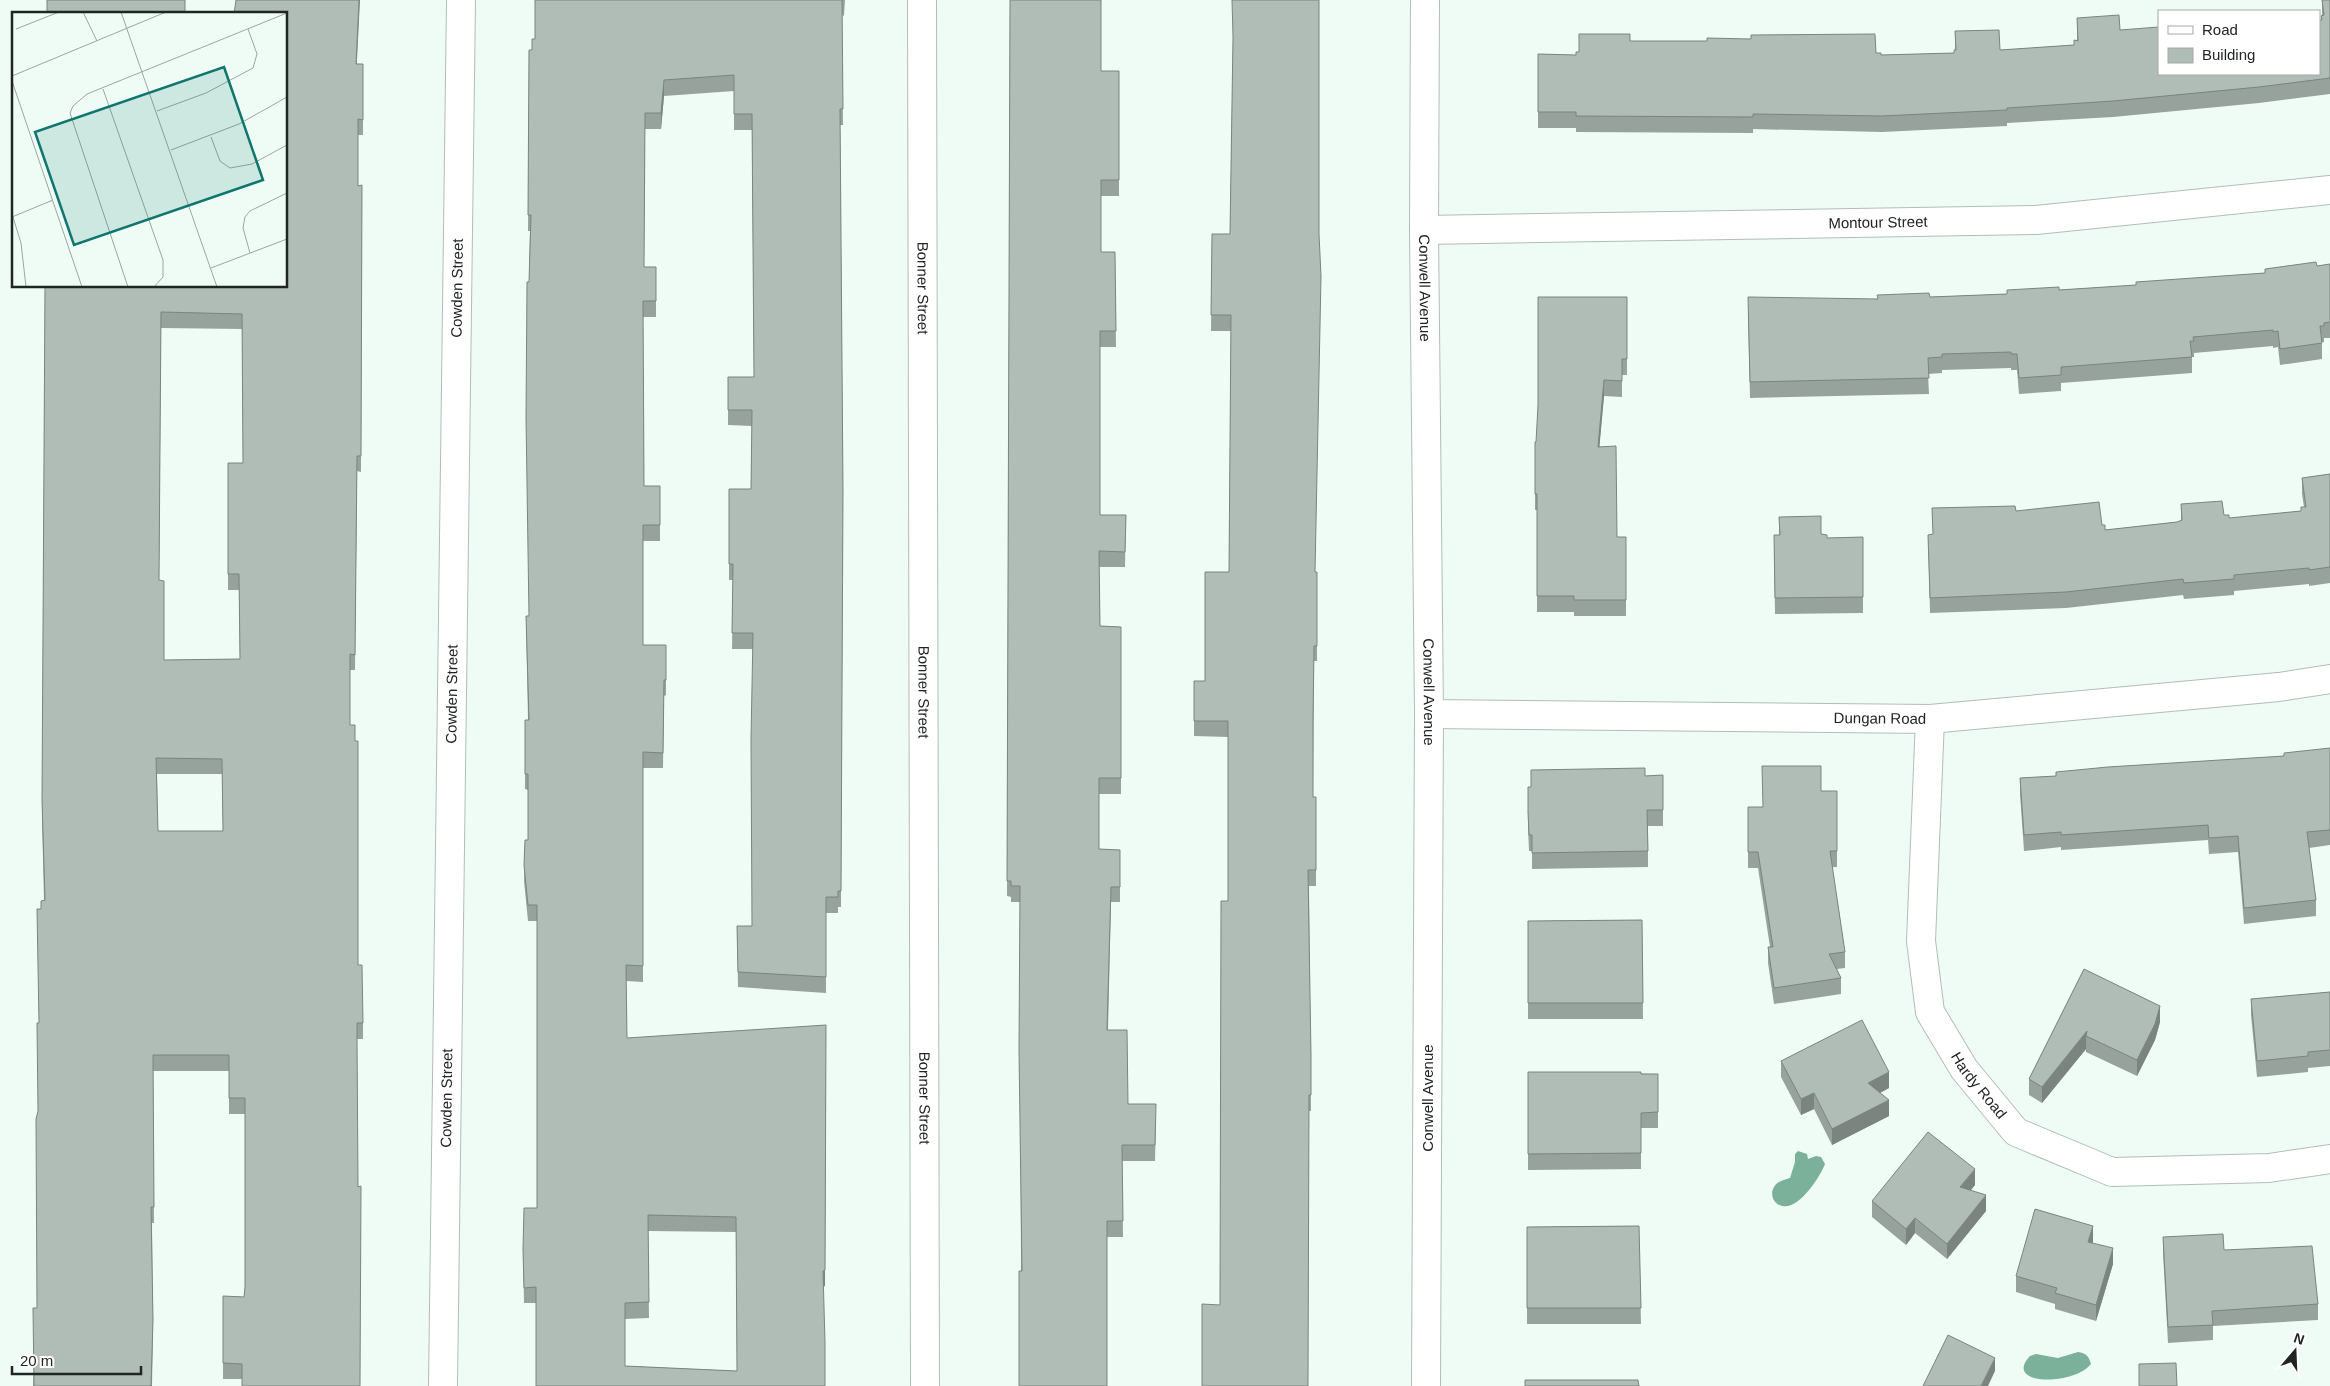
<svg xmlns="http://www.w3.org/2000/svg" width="2330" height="1386" font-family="Arial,sans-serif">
<rect width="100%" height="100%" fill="#effcf6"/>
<path fill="#7bb19a" d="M1798 1151 1807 1154 1808 1159 1816 1156 1821 1157 1825 1164C1820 1177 1799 1210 1782 1206 1770 1203 1769 1188 1779 1182 1782 1180 1787 1179 1790 1178L1795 1162V1154Z
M2078 1352C2086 1353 2089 1356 2091 1364 2074 1386 2002 1386 2030 1356L2036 1354 2058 1358Z"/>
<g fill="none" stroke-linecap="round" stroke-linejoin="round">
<defs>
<g id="minor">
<path id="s1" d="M922 0 925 1386"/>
<path id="s2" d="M1425 0 1424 230 1429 714 1426 1386"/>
<path id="s3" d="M1424 230 2036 220 2330 190"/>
<path id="s4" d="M1429 714 1930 719 2279 687 2330 679"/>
<path id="s5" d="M1930 719 1921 941 1930 1012 1964 1069 2016 1132 2112 1172 2269 1168 2330 1159"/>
<path id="s6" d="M443 1386 461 0"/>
</g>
</defs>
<use href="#minor" stroke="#b1beb8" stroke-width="30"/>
<use href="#minor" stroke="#fff" stroke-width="28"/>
</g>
<path fill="#97a29d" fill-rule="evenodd" d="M535 0H845L844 16 842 15 843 125H840L843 490 841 907H838V913H826V993L738 987 737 926H752L753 649H732L733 580H729V489H751L752 426 728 425V377H754L752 130H734V91L664 96 661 129H645L644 267H656V317H643L644 486H660V541H643V645H666V695L664 696 663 768H643V982L626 981 627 1038 825 1286H823L825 1386H536V1303H524L523 1249 537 1208V921H528L524 881 525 840H528V790L525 789V720H528L526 616H529V282L530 231H528L529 50H532L535 39ZM648 1231 736 1232 737 1371 625 1366V1319L649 1318Z
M1010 0 1101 71 1119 140V196H1101V252H1115L1116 347H1100V515H1126L1125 567H1099L1100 626 1121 627V794H1099V849L1120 850V902H1111L1108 1030 1128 1104 1156 1120 1155 1161H1122L1123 1237H1107L1021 1271 1020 902H1011V897L1007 896Z
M2322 0H2330V94L2259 103 2113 117 2007 123V126L1882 132 1753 129V133L1576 132V128H1538V54L1576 55 1579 52 1630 41 1876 53 1881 55 1954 53 1955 50V31L2000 50 2074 45 2077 41V18L2120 30 2159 74 2321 20V16L2322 15Z
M1233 45 1315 572H1317V661H1314L1313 797H1316V886H1309L1311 1111H1309L1220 1305 1228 901V737L1194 736V681H1205L1229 572 1231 331H1211L1212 234H1230Z
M356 64H363V135H358V186L362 185 361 472 357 471 355 670H350V725L358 965 363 1023V1039H357L242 1379H223V1296L244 1297 245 1287V1114H229V1071H153L154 1223H152L153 1335 152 1386H33L37 1308 38 1112 41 909 44 900 42 816 45 286H286ZM161 328 242 329 243 463H228V590H239L240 659 164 660 159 580ZM157 774H222L223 831H158Z
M2330 264V338H2324V342H2322V359L2280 365 2278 347 2273 348V346L2194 353V357H2192V373L2061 383V391L2019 394 2017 370H2011V368L1942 370V373L1928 374 1929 394 1750 398 1748 313 1930 297 2007 294 2059 290 2136 285 2265 273V269L2317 266Z
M1627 297V375H1622V397L1604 396 1599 447 1617 537H1626V616H1574V612H1537V510H1535V442H1536Z
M2330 474V583L2309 586V584L2234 591V595L2184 599 2183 595 2066 608 1930 613 1928 535 1933 534 1932 508 2016 511 2102 525 2105 530 2177 522 2181 521V504L2224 515 2229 518 2301 511V507H2304L2302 494V478Z
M1779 517 1821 534 1827 538 1863 537V613L1775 614 1774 551 1779 535Z
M2330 748V845L2309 848 2316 900V916L2244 924 2238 852 2209 854 2208 840 2061 850V847L2024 851 2020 794V778L2056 776 2284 756Z
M1531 770 1645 776 1663 775V826H1648V867L1532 869V851H1529L1528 828V787H1531Z
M1821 791H1837V867H1832L1845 952V968L1837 969 1841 978V994L1774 1004 1768 963V947H1770L1758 868H1748V807H1762Z
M1642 920 1643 1019H1528V921Z
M2084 969 2160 1022 2155 1040 2137 1076 2086 1052V1049L2042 1103 2029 1095V1079Z
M2330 992V1066L2308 1068V1072L2257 1077 2251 1015V999Z
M1781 1061 1889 1088 1880 1093 1889 1116 1832 1145 1814 1109 1801 1115 1781 1077Z
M1528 1072 1658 1074V1128H1641V1169L1528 1170Z
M1975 1185 1971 1190 1986 1211 1947 1259 1915 1233 1906 1245 1872 1217V1201Z
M1639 1226 1641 1324H1527V1227Z
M2163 1237 2224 1250 2318 1304V1320L2213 1326V1340L2168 1343 2163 1253Z
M2093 1243 2113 1264 2096 1321 2055 1309V1304L2016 1292V1276Z"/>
<path fill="#7b847f" d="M359 0H360L356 80V64Z
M664 80V96L661 129V113Z
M1604 380V396L1598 463V447Z
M2160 1006V1022L2155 1040 2137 1076V1060Z
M826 1025 825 1286 823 1287Z
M2087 1031 2086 1036V1049L2042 1103V1087Z
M1889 1072V1088L1868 1099V1083Z
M1814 1093V1109L1801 1115V1099Z
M1889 1100V1116L1832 1145V1129Z
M1975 1169V1185L1960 1203V1187Z
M1986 1195V1211L1947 1259V1244Z
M1915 1218V1233L1906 1245V1229Z
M2093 1226V1242L2088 1257V1242Z
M2113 1248V1264L2096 1321V1305Z
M1995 1358V1371L1988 1386H1981Z"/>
<path fill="#b0bcb6" stroke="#7b847f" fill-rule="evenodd" d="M47 0H185V14H47Z
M236 0H359L356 64H363V120L358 119V186L362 185 361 456H357L355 655 350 654V725H355V741H358V965H362L363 1023H357V1034L358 1187 361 1186 360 1386H242V1364L223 1363V1296L244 1297 245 1287V1098H229V1055H153L154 1207H151L153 1320 151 1386H34L33 1308H37L36 1119 38 1111 37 1023H39L37 909H41V901L45 900 42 800 45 286H286V14H234ZM161 312 242 314 243 463H228V574H239L240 659 164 660V581L159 580ZM156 758 222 759 223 831H158Z
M535 0H842L843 109H840L843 490 841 891H838V897H826V977L738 972 737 926H752L751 739 753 633H732L733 564H729V489H751L752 410H728V377H754L752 114H734V75L664 80 661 113H645L644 267H656V301H643L644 486H660V525H643V645H666V680H664L663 753 643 752V966L626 965 627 1038 826 1025 825 1270 823 1271 825 1343V1386H536V1287L524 1288 523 1249 524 1208H537V905H528L524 865 525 840H528V774H525V720H529L526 616H529L526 418 527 282H529L531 215H528L529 50H532V39H535ZM648 1215 736 1217 737 1371 625 1366V1303L649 1302Z
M1010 0H1101V71H1119V180H1101V252H1115L1116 331H1100V515H1126L1125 552 1099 551 1100 626 1121 627V778H1099V849L1120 850V887H1111L1107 1030H1127L1128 1104H1156L1155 1145H1122L1123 1221H1107V1386H1019V1271H1022L1019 1050 1020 886H1011V881H1007Z
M1232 0H1319V234L1321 276 1315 572H1317V646H1314L1313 722V797H1316V870H1308L1311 1055V1095H1309L1308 1386H1202V1304L1220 1305 1221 901H1228V721H1194V681H1205V572H1229L1231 315H1211L1212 234H1230L1233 37Z
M2322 0H2330V78L2259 87 2113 101 2007 108V110L1882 116 1753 114V117L1576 116V112H1538V54L1576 55V52H1579V34H1630V41H1707V38L1751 39V35L1875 34 1876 53H1881V55L1954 53V50H1956L1955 31 1999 30 2000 50 2074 45V40L2078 41 2077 18 2119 15 2120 30 2159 27V74H2319V20H2322L2321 16 2324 15Z
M2316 262 2317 266 2330 264V322L2324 323V326H2320L2322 343 2280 349 2278 331 2273 332V330L2193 337 2194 341H2190L2192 357 2061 367V375L2019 378 2017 354H2011V352L1942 354V357L1928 358 1929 378 1750 382 1748 297 1878 299 1877 295 1929 293 1930 297 2007 294V290L2059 287V290L2136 285V282L2265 273V269Z
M1538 297H1627V359H1622V381L1604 380 1598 447 1616 446 1617 537H1626V600H1574V596H1537V494H1535V442H1536L1538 405Z
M2330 474V567L2309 570V568L2234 575V579L2184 583 2183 579 2066 592 1930 598 1928 535 1933 534 1932 508 2015 506 2016 511 2099 502 2102 525H2105V530L2177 522 2182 520 2181 504 2222 501 2224 515H2229V518L2301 511V507H2306L2302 478Z
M1821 516V534L1827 535V538L1863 537V597L1775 598 1774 535H1780L1779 517Z
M2330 748V830L2307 832 2316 900 2244 908 2238 836 2209 838 2208 825 2061 835V832L2024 835 2020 778 2056 776V772L2108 767 2284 756V753Z
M1762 766H1821V791H1837V851H1830L1845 952 1829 954 1841 978 1774 988 1768 947H1773L1758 852H1748V807H1763Z
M1645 768V776L1663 775V810H1647L1648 851 1532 853V835H1529L1528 812V787H1531V770Z
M1642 920 1643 1003H1528V921Z
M2084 969 2160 1006 2155 1024 2137 1060 2086 1036 2087 1031 2042 1087 2029 1079Z
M2330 992V1050L2308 1052V1056L2257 1061 2251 999Z
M1862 1020 1889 1072 1868 1083 1889 1100 1832 1129 1814 1093 1801 1099 1781 1061Z
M1528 1072H1641V1074H1658V1112L1641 1113V1153L1528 1154Z
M1928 1132 1975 1169 1960 1187 1986 1195 1947 1244 1915 1218 1906 1229 1872 1201Z
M2035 1209 2093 1226 2088 1242 2113 1248 2096 1305 2055 1293 2057 1288 2016 1276Z
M1639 1226 1641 1308H1527V1227Z
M2223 1234 2224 1250 2312 1246 2318 1304 2212 1311 2213 1325 2168 1327 2163 1237Z
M1948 1335 1995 1358 1981 1386H1923Z
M2176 1363 2177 1386H2139V1364Z
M1525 1380H1638L1639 1386H1525Z"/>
<g text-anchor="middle" stroke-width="4" stroke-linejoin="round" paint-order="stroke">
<g font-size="15" fill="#202422" stroke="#fff">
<text dy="5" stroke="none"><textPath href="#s3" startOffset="454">Montour Street</textPath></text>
<text dy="5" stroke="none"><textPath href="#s6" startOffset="1098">Cowden Street</textPath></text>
<text dy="5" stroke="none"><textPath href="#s1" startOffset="288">Bonner Street</textPath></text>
<text dy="5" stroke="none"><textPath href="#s2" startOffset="288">Conwell Avenue</textPath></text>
<text dy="5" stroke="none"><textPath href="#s6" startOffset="692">Cowden Street</textPath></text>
<text dy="5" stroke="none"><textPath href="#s1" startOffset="692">Bonner Street</textPath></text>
<text dy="5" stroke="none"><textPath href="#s2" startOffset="692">Conwell Avenue</textPath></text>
<text dy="5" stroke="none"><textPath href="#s4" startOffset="451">Dungan Road</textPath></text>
<text dy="5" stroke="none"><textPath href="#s5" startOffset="382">Hardy Road</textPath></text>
<text dy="5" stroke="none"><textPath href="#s6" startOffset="288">Cowden Street</textPath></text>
<text dy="5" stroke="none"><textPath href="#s1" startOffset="1098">Bonner Street</textPath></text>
<text transform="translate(1428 1098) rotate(-90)" y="5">Conwell Avenue</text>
</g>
</g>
<g transform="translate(12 12)">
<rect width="275" height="275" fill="#effcf6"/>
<path fill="none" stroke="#9ca6a1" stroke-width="1" d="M71 0 85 29M109 0 205 275M4 17 47 0M0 64 154 0M0 69 70 275M91 77 151 248V265L142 275M145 99 194 81 241 56 245 42 236 17M199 125 208 149 218 156 240 152 275 133M159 138 227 112 275 85M0 202 9 231 14 275M0 205 41 188M238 241 231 216 233 205 238 199 275 181M199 256 275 227M116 275 58 101 61 94 75 82 275 1"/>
<path fill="#0f766e" fill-opacity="0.15" stroke="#0f766e" stroke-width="2.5" d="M212 55 251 168 62 233 23 120Z"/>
<rect width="275" height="275" fill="none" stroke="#202422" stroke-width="2.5"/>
</g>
<rect x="2158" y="10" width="162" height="65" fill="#ffffff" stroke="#a6a7a7"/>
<rect x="2168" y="26" width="25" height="8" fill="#ffffff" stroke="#a6a7a7"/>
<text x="2202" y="35" font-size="15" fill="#202422">Road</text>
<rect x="2168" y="48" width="25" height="15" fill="#b0bcb6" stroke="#a6a7a7"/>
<text x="2202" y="60" font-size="15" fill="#202422">Building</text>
<g transform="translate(2295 1351) rotate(19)" stroke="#ffffff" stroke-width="4" paint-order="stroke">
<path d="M0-4L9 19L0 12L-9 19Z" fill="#202422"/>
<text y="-8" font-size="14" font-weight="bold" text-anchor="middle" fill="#202422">N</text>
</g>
<path d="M12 1366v8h129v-8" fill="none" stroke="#202422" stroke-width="2.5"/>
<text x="20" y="1366" font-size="15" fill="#202422" stroke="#ffffff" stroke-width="4" paint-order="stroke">20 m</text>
</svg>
